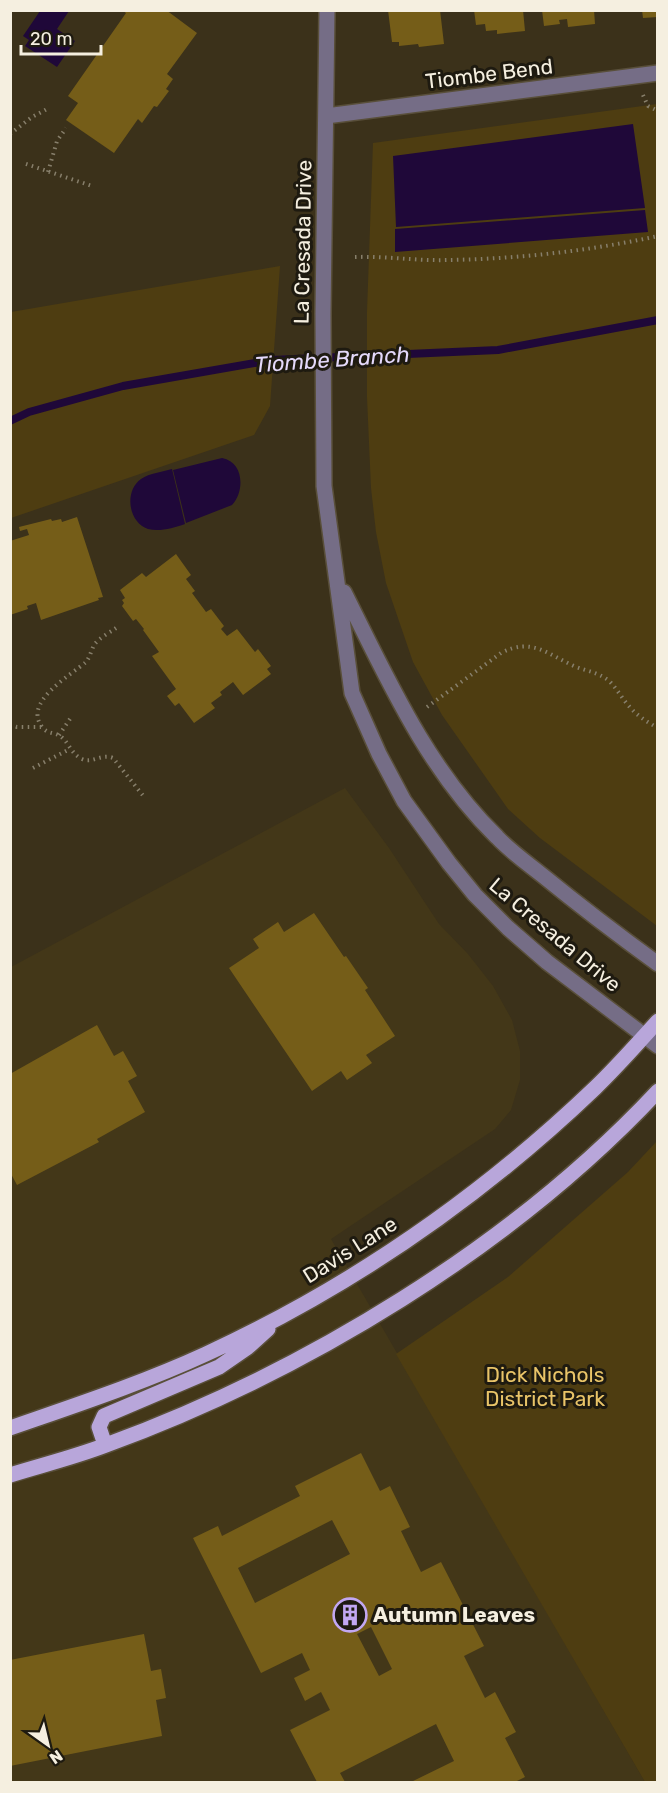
<svg xmlns="http://www.w3.org/2000/svg" width="668" height="1793" font-family="Rubik,sans-serif">
<rect width="100%" height="100%" fill="#3b311a"/>
<path fill="#433718" d="M345 788 389 848 439 924 468 954 493 986 512 1020 520 1051V1080L511 1110 495 1129 331 1239 645 1782H11V967Z"/>
<path fill="#4e3d11" d="M657 104V926L540 838 508 809 442 715 413 662 386 583 376 532 371 488 367 397V312L373 143Z
M280 266 270 406 254 435 11 518V312Z
M657 1141 658 1782H645L396 1354 508 1277 628 1172Z"/>
<path fill="#1f0839" d="M40 11H69L57 29 75 41 57 67 25 46 29 40 23 36Z
M633 124 645 208 396 227 393 156Z
M645 210 648 232 395 252V229Z
M222 458C244 462 245 491 232 505L186 523 173 470Z
M172 469 185 524C173 528 160 532 148 529 128 522 124 491 141 479 150 473 162 472 172 469Z"/>
<g fill="none" stroke-linecap="round" stroke-linejoin="round">
<path stroke="#1f0839" stroke-width="8" d="M10 421 29 412 123 386 272 360 498 350 658 320"/>
</g>
<path fill="#755d18" fill-rule="evenodd" d="M122 10H166L197 33 167 74 173 79 166 89 169 91 157 107 154 106 142 123 138 119 114 153 66 120 78 103 68 96 126 13Z
M388 10H440L444 44 419 47 418 44 399 46V42H392Z
M474 10H523L525 31 497 34V30L486 31 485 24 476 25Z
M542 10H594L595 24 568 27 567 19 559 20 560 24 544 26Z
M642 10H658V17L643 18Z
M77 517 103 597 98 598 99 600 41 620 36 603 27 606 28 609 10 615V541L29 535 27 529 20 531 19 527 51 519 52 521 61 519 62 522Z
M176 554 191 575 186 579 195 591 192 593 206 612 211 609 224 626 221 629 227 636 237 629 255 652 258 649 271 666 267 669 271 674 243 695 233 682 220 692 222 695 211 703 215 708 194 723 179 703 175 706 167 696 176 689 152 656 159 652 143 630 144 629 136 619 133 621 122 606 124 603 122 600 125 598 120 590 142 573 146 577Z
M314 913 344 957 346 956 368 988 365 990 395 1036 366 1055 372 1063 347 1080 341 1071 312 1091 229 968 259 948 253 939 278 922 284 932Z
M97 1025 114 1056 123 1051 137 1076 128 1081 145 1112 97 1139 99 1142 17 1185 10 1172V1074Z
M361 1453 380 1491 390 1486 410 1527 401 1531 421 1572 441 1562 484 1646 464 1656 485 1698 495 1692 516 1732 505 1738 525 1777 515 1782H411L454 1761 436 1724 340 1773 345 1782H317L290 1730 330 1710 321 1692 305 1701 294 1678 310 1670 302 1653 261 1673 193 1538 218 1526 222 1536 300 1496 295 1486ZM332 1520 350 1554 255 1603 238 1568ZM371 1627 392 1669 379 1676 357 1634Z
M144 1634 151 1671 161 1669 166 1698 156 1700 162 1736 10 1766V1660Z"/>
<g fill="none" stroke-linecap="round" stroke-linejoin="round">
<defs>
<path id="minor" d="M327 10 323 314 324 486 352 693 379 754 404 801 449 863 475 895 508 928 547 962 658 1046
M326 116 658 73
M344 592C387 678 427 769 497 837 510 851 527 863 542 875 580 906 618 935 658 964"/>
<path id="major" d="M10 1428C76 1405 143 1383 206 1354 349 1288 481 1197 595 1088 617 1067 637 1044 658 1021
M105 1445 99 1427 104 1416 219 1367 248 1347 268 1329
M10 1475C42 1465 75 1457 106 1445 305 1372 512 1247 658 1091"/>
</defs>
<use href="#minor" stroke="#594f3a" stroke-width="18"/>
<use href="#major" stroke="#594f3a" stroke-width="18"/>
<path stroke="#877f6b" stroke-width="4" stroke-dasharray="1.5 4.5" stroke-linecap="butt" d="M643 95 648 106 658 111
M10 134 32 117 49 108
M26 164 92 186
M48 172 57 141 66 128
M355 257C386 256 416 261 447 260 517 259 589 251 658 236
M116 628C109 633 99 638 94 645 91 651 90 657 86 662 71 675 21 703 43 728 48 734 54 732 60 736 69 742 71 754 82 759 92 764 102 753 113 758L145 798
M427 707 501 653C532 637 547 654 574 666 586 671 597 672 608 680 616 687 621 697 628 705 636 715 647 722 658 728
M10 725 17 727H41
M59 735 72 716
M33 768 70 749"/>
<use href="#minor" stroke="#756d86" stroke-width="15"/>
<use href="#major" stroke="#b8a6da" stroke-width="15"/>
</g>
<defs>
<symbol id="building-ring" viewBox="-11 -11 22 22"><circle r="9.5" fill="#1e1a10" stroke="#c2a7f2" stroke-width="1.5"/><path d="M-4-6H4V6H1V3H-1V6H-4ZM-2.5-4.3h1.7v1.8h-1.7ZM.8-4.3h1.7v1.8H.8ZM-2.5-1h1.7V.8h-1.7ZM.8-1h1.7V.8H.8Z" fill="#c2a7f2"/></symbol>
</defs>
<g fill-rule="evenodd">
<use href="#building-ring" x="331" y="1596" width="38" height="38"/>
</g>
<g text-anchor="middle" stroke-width="6" stroke-linejoin="round" paint-order="stroke">
<g font-size="21" fill="#f5efe0" stroke="#1e1a10">
<text transform="translate(489 74) rotate(-7)" y="7">Tiombe Bend</text>
<text transform="translate(303 242) rotate(-89)" y="7">La Cresada Drive</text>
<text transform="translate(555 935) rotate(40)" y="7">La Cresada Drive</text>
<text transform="translate(350 1250) rotate(-32)" y="7">Davis Lane</text>
</g>
<g font-size="21" fill="#e9c468" stroke="#1e1a10">
<text x="545" y="1382">Dick Nichols<tspan x="545" dy="24">District Park</tspan></text>
</g>
<g font-size="21" font-weight="bold" fill="#f5efe0" stroke="#1e1a10" text-anchor="start">
<text x="373" y="1622">Autumn Leaves</text>
</g>
<g font-size="22" font-style="italic" fill="#e4d9fb" stroke="#1e1a10">
<text transform="translate(332 359) rotate(-4)" y="8">Tiombe Branch</text>
</g>
</g>
<rect width="668" height="1793" fill="none" stroke="#f5efe0" stroke-width="24"/>
<g transform="translate(48 1745) rotate(146)" stroke="#1e1a10" stroke-width="4.5" paint-order="stroke">
<path d="M0-4.5L10 22L0 15L-10 22Z" fill="#f5efe0"/>
<text y="-9" font-size="16" font-weight="bold" text-anchor="middle" fill="#f5efe0">N</text>
</g>
<path d="M21 45v9h80v-9" fill="none" stroke="#f5efe0" stroke-width="3"/>
<text x="30" y="45" font-size="18" fill="#f5efe0" stroke="#1e1a10" stroke-width="4.5" paint-order="stroke">20 m</text>
</svg>
